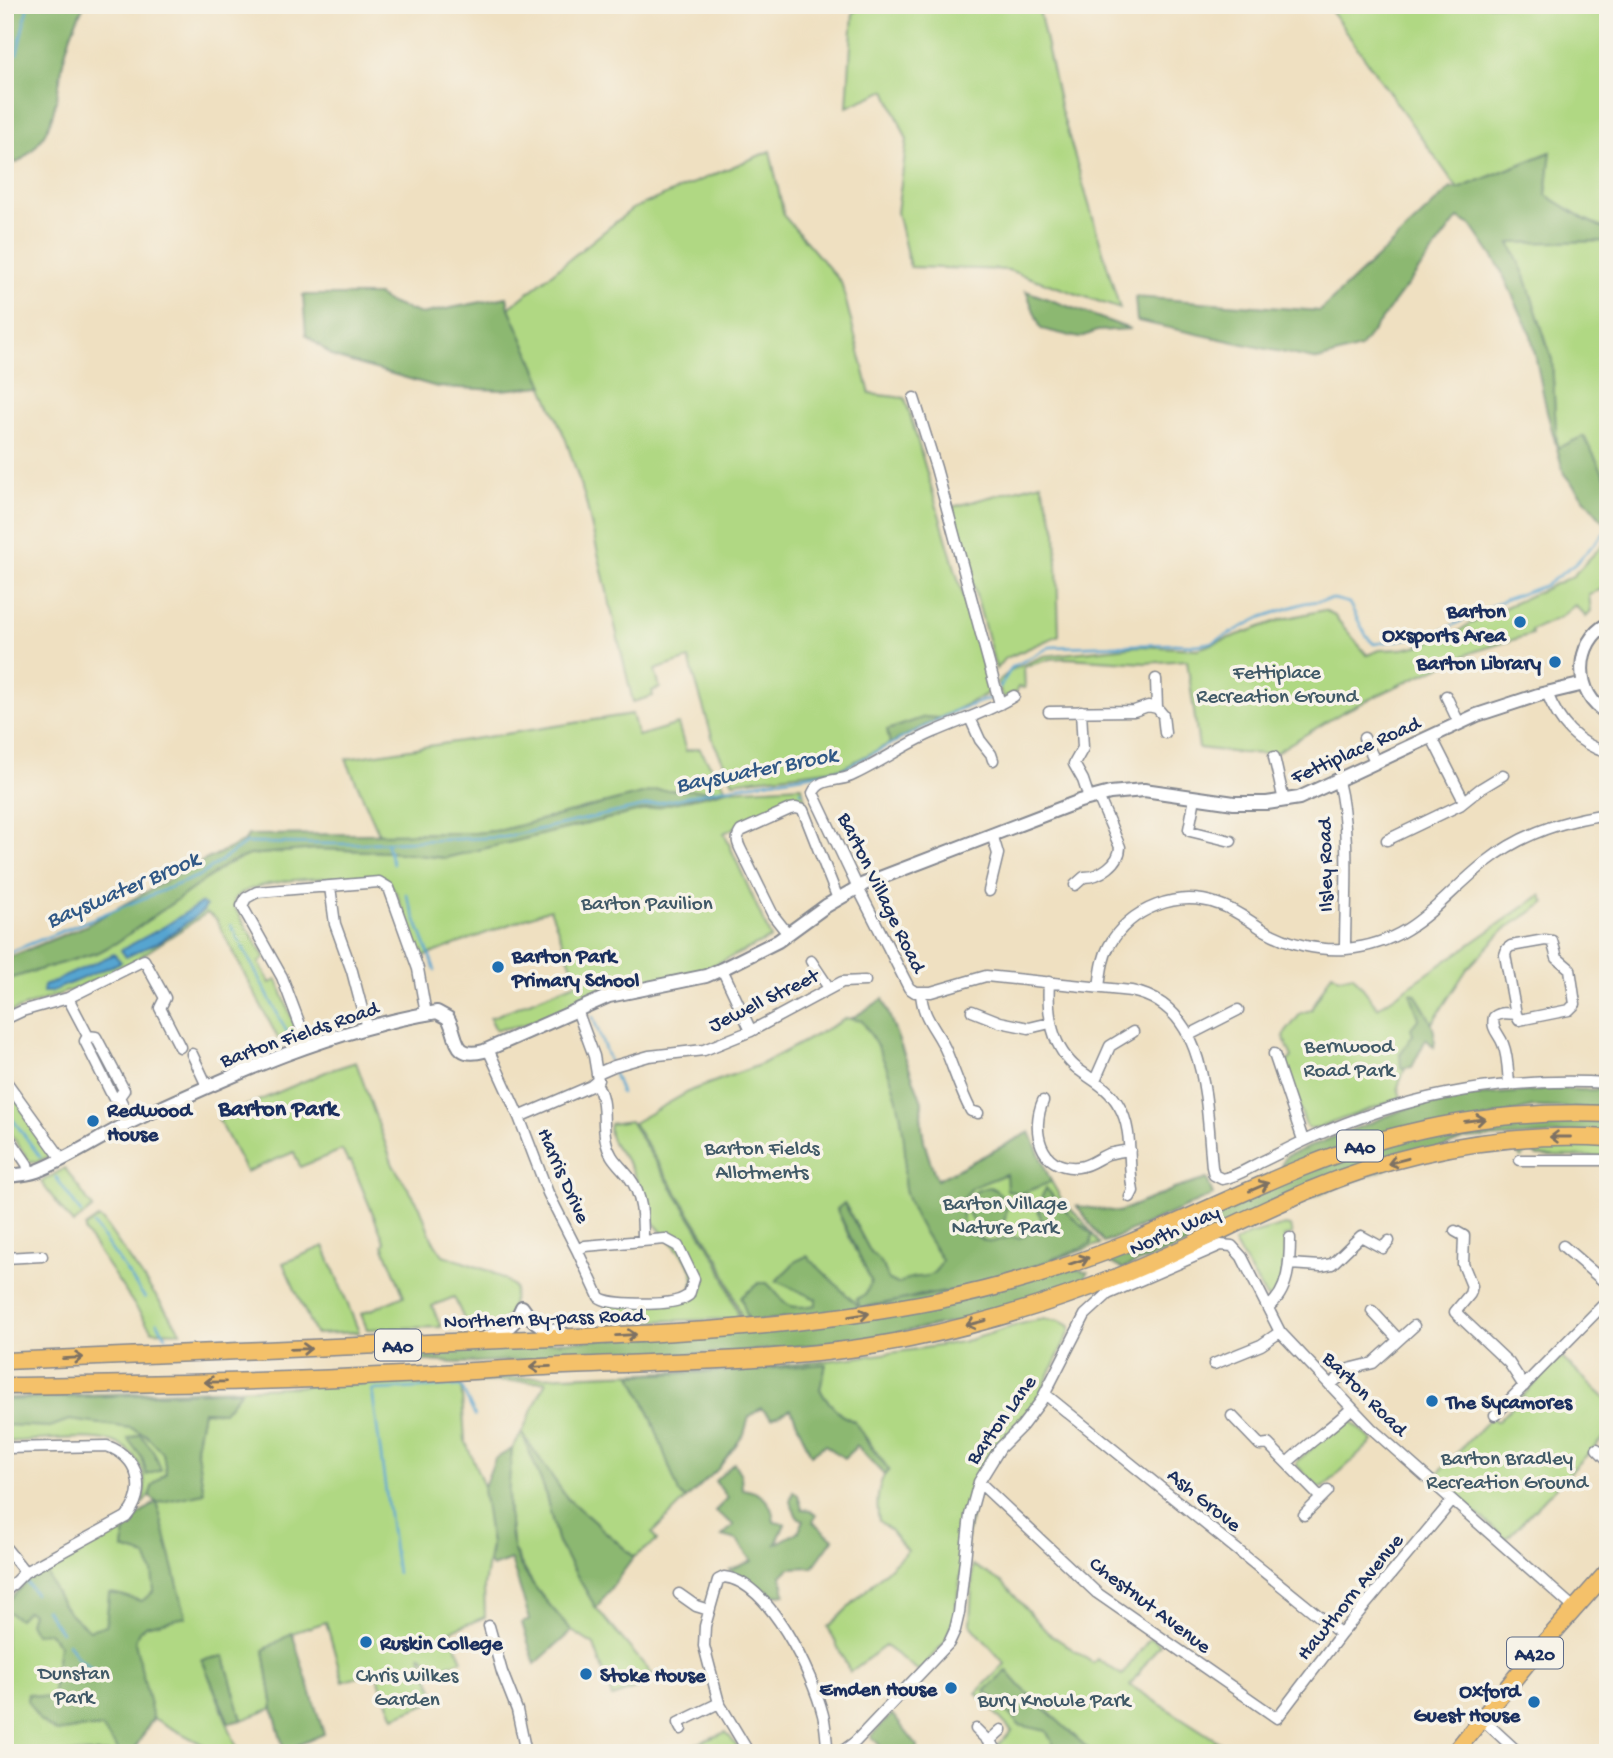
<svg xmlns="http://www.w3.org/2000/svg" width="1613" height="1758" font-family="'Gochi Hand',sans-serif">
<rect width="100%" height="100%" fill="#f7f3e8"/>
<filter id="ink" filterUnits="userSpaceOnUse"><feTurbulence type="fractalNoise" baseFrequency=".0143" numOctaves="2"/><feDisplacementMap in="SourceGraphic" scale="14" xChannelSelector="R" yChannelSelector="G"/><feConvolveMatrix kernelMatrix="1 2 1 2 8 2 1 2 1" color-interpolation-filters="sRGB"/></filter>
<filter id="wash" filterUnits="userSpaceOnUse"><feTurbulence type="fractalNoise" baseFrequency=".00686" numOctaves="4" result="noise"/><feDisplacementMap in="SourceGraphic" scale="28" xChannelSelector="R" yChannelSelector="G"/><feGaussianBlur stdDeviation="1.57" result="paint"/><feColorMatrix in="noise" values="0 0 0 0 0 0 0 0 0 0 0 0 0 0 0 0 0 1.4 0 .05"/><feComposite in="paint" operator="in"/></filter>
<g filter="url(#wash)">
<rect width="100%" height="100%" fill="#efe0c1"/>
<path fill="#b0d883" stroke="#668470" stroke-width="2" fill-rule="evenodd" d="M861 5H1038L1061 110 1120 309 1008 270 910 267 897 212 907 140 886 90 847 107 853 13Z
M1327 5H1608V230L1586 220 1546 195 1550 152 1458 189Z
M770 151 784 216 841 282 870 394 905 398 990 688 985 695 842 768 733 782 714 743 689 659 655 670 660 688 652 691 653 696 633 702 585 498 566 440 509 308 632 209Z
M1608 241V482L1557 449 1552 360 1525 276 1509 242Z
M1041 483 1056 530 1059 635 1004 659 996 669 967 562 949 508Z
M1608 539V587L1589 594 1591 612 1586 617 1575 605 1559 618 1531 630 1532 634 1473 652 1412 679 1343 712 1273 754 1239 753 1199 748 1187 660 1146 663 1066 658 1050 659 1024 667 1025 688 1018 687 1016 692 1003 698 997 682 1013 669 1044 656 1139 646 1198 649 1283 619 1324 610 1333 614 1367 655 1380 650 1402 649 1421 645 1440 637H1450L1471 623 1573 576Z
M632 714 638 736 678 724 686 751 699 748 727 790 802 786 805 802 785 803 724 833 771 938 704 970 611 989 524 1025 496 1030 490 1018 578 982 550 909 420 958 397 894 385 877C351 877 258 875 234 899L235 908 265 958 259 962 270 983 277 980 300 1040 298 1042 282 1046 216 919 207 913 121 969 71 990 5 1014V980L99 952 116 943 229 863 249 855 317 849 390 852 445 858 723 791 657 790 502 830 475 833H414L380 836 346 759Z
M1541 895 1545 903 1504 930 1467 969 1408 1060 1398 1087 1401 1098 1315 1129 1307 1128 1285 1070 1286 1063 1292 1057 1283 1036 1301 1013 1311 1010 1332 973 1340 978 1353 975 1378 1008Z
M883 999 922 1102C918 1130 927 1154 937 1180L1043 1167 1063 1202 1082 1220 1100 1244 1032 1268 978 1282 859 1306 743 1320 719 1259 633 1123 692 1090 762 1064 847 1018 851 1019ZM845 1204 871 1253H870L856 1252 837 1210Z
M356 1062 393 1165 420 1207 432 1239 443 1255 489 1271 506 1280 515 1288 511 1312 501 1323 467 1326 454 1297 432 1306 441 1327 367 1329 361 1314 404 1296 383 1245 385 1243 351 1161 348 1162 342 1150 300 1167 294 1152 246 1172 218 1118 328 1071Z
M5 1086 40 1132 51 1152 50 1156 35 1163 33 1161 31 1163 5 1126Z
M630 1121 717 1260 740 1319 608 1322 605 1302 678 1301 689 1295C690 1290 694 1283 694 1279 692 1255 657 1234 647 1212 641 1197 639 1180 630 1166 622 1152 606 1142 610 1124Z
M1608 1143V1157L1537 1156 1532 1150 1526 1151 1521 1158 1512 1145Z
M65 1168 93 1208 73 1224 41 1182Z
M98 1218 103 1221 181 1332 152 1331 85 1232V1227Z
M1285 1225 1290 1226 1292 1235 1284 1236C1286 1255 1285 1286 1270 1299L1266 1297 1234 1243 1248 1235Z
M324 1246 359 1332 315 1334 283 1263Z
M1045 1319 1059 1321 1070 1326V1331L1036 1402 997 1446 977 1478 954 1618 945 1642 919 1671 885 1646 850 1672 828 1627 907 1551 890 1530 879 1521C876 1506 877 1480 889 1470L855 1422 841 1415 825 1398 820 1389 826 1364 741 1371 632 1376 651 1417 679 1492 686 1499 652 1533 657 1541 634 1557 567 1498 524 1437 544 1488 558 1543 596 1608 658 1681 612 1697 594 1645 572 1631 537 1591 513 1549 507 1494 512 1449 522 1433 546 1381 461 1382 465 1440 484 1487 491 1544 484 1586 485 1617 450 1631 462 1660 431 1672 425 1658 421 1656 437 1700 394 1717 375 1671 343 1682 326 1622 292 1633 264 1650 273 1708 242 1720 224 1657 203 1661 239 1753H220L213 1750 153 1718 132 1753H5V1604L28 1580 45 1568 125 1526 157 1502 204 1493 196 1447 203 1411 224 1412 240 1391 5 1400V1398L740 1369C814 1363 887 1355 961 1342 989 1336 1016 1322 1045 1319Z
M1561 1357 1608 1401V1433L1506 1539 1434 1477 1491 1417 1497 1422Z
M69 1418 151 1431 175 1472 153 1485 149 1496 142 1504C147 1489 146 1476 138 1462 132 1452 125 1446 114 1442 91 1434 32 1441 5 1442V1422Z
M1348 1418 1373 1441 1324 1487 1319 1488 1297 1466V1461Z
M973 1565 1003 1583 1047 1632 1093 1663 1097 1659 1122 1675 1150 1638 1160 1644 1130 1685 1236 1753H991L1012 1731 976 1693 1005 1664 970 1624Z
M726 1732 742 1753H673Z"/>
<path fill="#8cb871" stroke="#547468" stroke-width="2" d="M5 5H84C75 23 67 43 63 62 55 104 56 136 17 163L5 158Z
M1551 152 1546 195 1586 220 1608 230V241L1510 243 1525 276 1552 360 1557 448 1584 436 1608 482V527L1564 474 1547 412 1531 335 1499 266 1471 225 1458 218 1360 348 1318 360 1137 321 1135 297 1320 311 1451 188 1458 189Z
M1026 291 1130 329 1097 331 1079 338 1041 329Z
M303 295H378L387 302 421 314 507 297 509 308 544 386 501 390 437 387 334 357 306 335Z
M925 717 940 718 890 744 887 730Z
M657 790H727L445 858 390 852 317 849 249 855 229 863 116 943 99 952 5 980V959L85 926 193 866 245 841 248 835 475 833 502 830Z
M1410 993 1415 994C1425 1010 1438 1027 1434 1047L1426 1039 1412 1067 1401 1068 1400 1054 1413 1035 1411 1028 1419 1018Z
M883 999 922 1102C918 1130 927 1154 937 1180L1030 1132 1051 1182 1020 1194 1007 1190 1006 1174 973 1187 960 1202 964 1228 983 1240 992 1242 1010 1237 1019 1238 1034 1231 1043 1223C1035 1209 1039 1201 1046 1188L1070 1215 1092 1234 1091 1244 1035 1266 979 1282 981 1287 953 1294H925L862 1310 749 1322 741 1297 759 1283H767C788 1303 782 1311 816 1305V1299L776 1281 796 1261 807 1256 860 1308 856 1299 866 1294 871 1281 837 1209 844 1203 871 1253C881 1259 885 1268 888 1279L898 1284C921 1268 929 1288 942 1260 927 1238 911 1215 905 1189 902 1177 906 1164 905 1152 902 1105 888 1059 862 1021L851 1019Z
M1547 1088 1581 1090 1608 1089V1109L1533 1107 1284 1170 1282 1164 1286 1156 1405 1109 1426 1104H1443L1465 1096 1535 1091Z
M1608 1119V1132L1465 1139 1122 1269 1109 1262 1114 1253 1293 1177 1370 1148 1471 1124Z
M1207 1179 1213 1195 1104 1243 1077 1206 1119 1212 1174 1189Z
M990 1187C1008 1195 1010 1212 1001 1228L990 1231C962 1223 958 1191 990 1187Z
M1073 1268 1088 1272 1084 1280 1061 1292 956 1322 852 1341 741 1352 455 1363 406 1359 403 1354 407 1350 725 1333Z
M826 1364 820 1389 825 1398 841 1415 855 1422 868 1443 889 1470 884 1475 857 1446 844 1458 825 1445 811 1455 791 1409 772 1418 761 1408 749 1417 744 1434 718 1469 686 1499 679 1493 651 1417 632 1375 741 1371Z
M241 1391 224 1412 203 1411 196 1447 204 1493 157 1503 186 1617 145 1626 139 1631 135 1642 153 1718 132 1753H120L102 1728H82L57 1732 40 1721 27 1700 28 1694 52 1699 59 1645 49 1632 35 1634 29 1623 32 1613 27 1611 19 1619 5 1610V1604L28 1580 45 1568C57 1598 63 1611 90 1630L106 1625 109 1593C122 1594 129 1598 142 1601L154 1591 152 1572 146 1556 123 1549 125 1526 156 1502 149 1496 153 1485 166 1472 163 1453 146 1435 131 1428 69 1420 50 1427 5 1425V1400Z
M522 1433 567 1498 634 1557 596 1608 558 1543 544 1488Z
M140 1434 154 1452 161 1470 147 1475 142 1458 128 1439Z
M512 1449C509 1481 505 1514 513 1547 518 1572 555 1611 572 1631L535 1664 522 1623 530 1620 511 1560 492 1567 489 1563 491 1544 483 1489 495 1459Z
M734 1463 741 1475 742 1489C761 1491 773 1502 774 1522L785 1524 776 1544 799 1531 804 1520 797 1517 790 1502 793 1491 798 1495 802 1509 810 1510 816 1515 813 1522 833 1539 813 1567 789 1568 781 1576 785 1594 771 1596 729 1570 752 1561 737 1540 722 1536 734 1525 715 1511 728 1498 715 1481Z
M292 1633 324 1734 284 1751 273 1708 264 1650Z
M224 1656 242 1720 229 1723 202 1660Z
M1007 1671 1022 1688 1093 1753H1058L1046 1731 1019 1725 1001 1705 985 1691Z
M892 1714 918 1747 912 1753H887L871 1736Z"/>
<path fill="#56a5d0" stroke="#386a97" stroke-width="2" d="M201 903 206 906 203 911 161 941 126 957 121 950 162 928Z
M114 954 121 962 50 992H43L44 986Z"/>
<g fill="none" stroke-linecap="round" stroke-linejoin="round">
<path stroke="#56a5d0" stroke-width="2.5" d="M17 54 28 5
M1000 687 1012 667 1050 647 1174 644 1197 645 1213 642 1262 617 1304 603 1334 599 1349 603 1367 637 1374 644 1435 634 1504 600 1546 585 1575 564 1608 529
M800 791 802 792
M386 842 393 864
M406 894 435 970
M231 925 287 1032
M5 954 201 875 246 843 347 844 505 837 726 788 841 770 957 710 991 698 994 694
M593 1017 609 1060
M613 1071 621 1093
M6 1110 40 1157
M56 1177 81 1213
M94 1225 145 1298
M157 1322 166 1336
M397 1573 372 1390 461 1386 475 1416
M27 1583 35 1594
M45 1609 61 1632
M68 1643 76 1656 106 1680"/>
</g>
</g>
<g filter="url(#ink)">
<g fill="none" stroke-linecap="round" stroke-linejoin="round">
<defs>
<path id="minor" d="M914 398 936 468 1000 704
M1156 679 1157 708 1163 715 1165 733
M1547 693C1559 723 1576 743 1608 753
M1014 696C988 712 961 720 934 732 905 744 880 763 851 776 838 782 820 777 813 793L858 888 909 988 915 992H931L986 976 1131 991C1209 1006 1206 1106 1212 1167L1214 1175 1222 1179C1236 1177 1249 1168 1261 1162 1284 1151 1306 1139 1329 1130 1416 1093 1513 1077 1608 1083
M1446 696 1459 723
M1081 711 1083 748 1074 764 1083 780 1089 798
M1049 712 1134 711 1148 706 1157 708
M970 718 980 740 991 754 993 760
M1431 736 1464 801
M1364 738 1376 763
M1274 757 1284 801
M1338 781C1351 832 1345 896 1345 949
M1195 798 1189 829 1190 831 1231 841
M1387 840 1460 805 1480 789 1503 775
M1075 885 1084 877C1100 877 1120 863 1120 847L1098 796
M330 887 335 924 352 971 367 1028
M989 891 998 854 992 834
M788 934 773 915 741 850C737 842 736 838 741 831L790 809 796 808 803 810 838 899
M811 961 829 988
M722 969 751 1031
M1049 982C1047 1014 1051 1048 1079 1070 1094 1081 1109 1088 1119 1106 1134 1131 1127 1163 1133 1191L1130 1197
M1099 987C1101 973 1102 959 1109 946 1130 908 1177 890 1218 904 1235 909 1249 921 1264 930 1288 944 1318 951 1346 949 1414 943 1438 900 1486 862 1521 834 1564 820 1608 814
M921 992C922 1019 938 1030 947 1053 955 1073 961 1092 971 1111L978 1113
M68 998 88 1036
M972 1011 1000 1022 1029 1028 1050 1023
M5 1019 22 1011 68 998 144 960 165 998 160 1008 180 1047
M1189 1035 1238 1010
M308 1046 282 977 242 906 246 898 257 892 379 882 389 888 418 969 426 1014
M488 1049 519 1117 548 1193 577 1250
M192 1054 207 1086
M1274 1054 1303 1140
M598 1073 614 1066 649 1056 704 1050 751 1031 842 982 865 981
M5 1080 62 1159
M1095 1080 1110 1046 1133 1032
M596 1083C608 1104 601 1120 606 1141 609 1158 620 1165 629 1177 643 1195 643 1219 643 1240
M1509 1085C1508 1072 1508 1056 1503 1044 1499 1033 1491 1030 1494 1017 1501 1012 1507 1013 1516 1014L1519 1020 1569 1010 1575 1004 1570 969 1557 958 1552 941 1545 940 1511 946 1507 949 1505 955 1516 1014
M119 1097 124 1090 96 1037 88 1036 85 1041 113 1097H119L131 1122
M1043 1101C1031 1129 1039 1170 1078 1167 1090 1166 1098 1158 1108 1154 1115 1152 1123 1151 1130 1150
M519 1117 591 1086 598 1080 594 1056 577 1010
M5 1132 27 1164 29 1173
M1520 1160H1608
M1455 1231 1464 1236 1463 1264 1472 1286 1470 1294 1455 1312 1509 1363 1524 1386
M665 1239 678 1246 694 1279 689 1295C686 1297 683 1299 679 1300 665 1305 609 1306 599 1297L577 1250 585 1246Z
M1563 1246 1608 1285
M5 1258 42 1256
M1289 1264 1321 1266 1332 1264 1361 1236 1383 1248 1389 1241
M1268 1307C1289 1292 1290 1262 1290 1238
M1372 1311 1398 1339
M1214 1364 1261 1345 1280 1332
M1330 1385 1349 1369 1373 1363 1414 1326
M1045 1394 1341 1634
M1495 1415 1608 1300
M1232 1416 1260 1445 1268 1444 1321 1498
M5 1448 107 1446C139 1457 148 1491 126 1517L25 1572 5 1592
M1597 1449 1608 1460
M1287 1463C1308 1443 1331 1428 1352 1408
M979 1482 1097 1593 1277 1718 1341 1634 1452 1501
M1304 1515 1328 1491
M5 1547 25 1572
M679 1594 696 1606 709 1610
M489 1626 502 1672 517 1710 526 1753
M1481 1718 1519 1753
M681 1729 678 1723 719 1703
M976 1729 996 1749
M988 1742 1001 1730
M749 1753 719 1703 704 1646 705 1626 718 1580 724 1577C769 1581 813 1675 823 1715 826 1727 826 1740 828 1753
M840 1753 855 1742 949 1643 955 1630 959 1613 970 1515 979 1482 1000 1448 1022 1426 1041 1401 1085 1315 1108 1294 1221 1245 1232 1246 1242 1257 1280 1332 1371 1428 1574 1608"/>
<path id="tertiary" d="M1608 624C1574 641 1573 696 1608 713
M5 1176C15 1175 27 1175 37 1171 73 1157 106 1133 141 1117 236 1073 333 1029 437 1012L448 1018C459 1038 452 1059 484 1051L609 996 706 976 722 969 778 941 826 906 864 884 1080 801 1110 793 1144 790 1234 803H1267L1299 798 1477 715 1538 695 1584 684
M522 1307C533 1324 545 1329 564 1334
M487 1337C506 1331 515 1325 522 1307"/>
<path id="primary" d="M1454 1753 1532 1657 1608 1571"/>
<path id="trunk" d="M5 1361C161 1354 318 1348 474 1341 630 1335 786 1331 940 1300 1004 1287 1068 1267 1129 1243 1215 1208 1298 1163 1388 1138 1460 1118 1533 1111 1608 1114
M5 1386C137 1384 269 1382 401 1375 455 1373 510 1368 565 1366 678 1361 799 1362 910 1339 982 1324 1054 1302 1122 1275 1186 1249 1247 1217 1310 1190 1404 1151 1506 1132 1608 1138"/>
</defs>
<use href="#minor" stroke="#858890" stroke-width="13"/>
<use href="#tertiary" stroke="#858890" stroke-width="16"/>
<use href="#primary" stroke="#858890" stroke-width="19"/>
<use href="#trunk" stroke="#858890" stroke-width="19"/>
<use href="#minor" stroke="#fff" stroke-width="10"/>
<use href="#tertiary" stroke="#fff" stroke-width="12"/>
<use href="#primary" stroke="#f4c16a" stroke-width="16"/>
<use href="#trunk" stroke="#f4c16a" stroke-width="16"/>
</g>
<defs><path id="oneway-shaft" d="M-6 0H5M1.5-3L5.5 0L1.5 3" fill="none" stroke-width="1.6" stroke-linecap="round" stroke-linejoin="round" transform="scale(1.75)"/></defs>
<g stroke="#7d7163">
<use href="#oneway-shaft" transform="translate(1475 1120) rotate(-8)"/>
<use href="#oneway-shaft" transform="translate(1560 1137) rotate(180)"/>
<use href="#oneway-shaft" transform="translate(1398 1161) rotate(165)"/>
<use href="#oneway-shaft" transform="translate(1259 1187) rotate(-23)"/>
<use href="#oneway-shaft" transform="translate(1079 1261) rotate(-19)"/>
<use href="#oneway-shaft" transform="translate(859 1315) rotate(-9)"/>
<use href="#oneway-shaft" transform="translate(976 1323) rotate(166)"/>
<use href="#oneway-shaft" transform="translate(626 1335) rotate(-3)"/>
<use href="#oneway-shaft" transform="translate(301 1349) rotate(-2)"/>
<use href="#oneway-shaft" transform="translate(73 1358) rotate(-3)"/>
<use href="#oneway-shaft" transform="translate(540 1367) rotate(177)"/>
<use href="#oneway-shaft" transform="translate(215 1382) rotate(179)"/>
</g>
</g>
<g fill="#1f6fb2" stroke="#f7f3e8" stroke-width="2.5">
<circle cx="1520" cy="622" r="7"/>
<circle cx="1555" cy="662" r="7"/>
<circle cx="498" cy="967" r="7"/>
<circle cx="93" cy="1121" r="7"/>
<circle cx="1432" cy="1401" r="7"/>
<circle cx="366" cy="1642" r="7"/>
<circle cx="586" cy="1674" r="7"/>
<circle cx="951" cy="1688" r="7"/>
<circle cx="1534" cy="1702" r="7"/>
</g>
<g text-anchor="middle" stroke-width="7" stroke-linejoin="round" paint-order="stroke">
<g fill="#f7f3e8" stroke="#5d6a87" stroke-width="2">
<rect x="1337" y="1130.5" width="46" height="31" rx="5"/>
<rect x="375" y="1329.5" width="46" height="31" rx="5"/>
<rect x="1507" y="1637.5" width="56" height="31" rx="5"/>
</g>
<g font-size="19" font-weight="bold" fill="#1b2f5e">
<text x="1360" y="1153">A40</text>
<text x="398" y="1352">A40</text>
<text x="1535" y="1660">A420</text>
</g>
<g font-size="21" font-weight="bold" fill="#1b2f5e" stroke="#f7f3e8" text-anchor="start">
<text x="1506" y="617" text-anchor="end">Barton<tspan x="1506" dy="24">Oxsports Area</tspan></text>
<text x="1541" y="669" text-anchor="end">Barton Library</text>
<text x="512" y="962">Barton Park<tspan x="512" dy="24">Primary School</tspan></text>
<text x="107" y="1116">Redwood<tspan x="107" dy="24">House</tspan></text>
<text x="1446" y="1408">The Sycamores</text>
<text x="380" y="1649">Ruskin College</text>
<text x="600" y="1681">Stoke House</text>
<text x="937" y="1695" text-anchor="end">Emden House</text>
<text x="1520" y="1697" text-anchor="end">Oxford<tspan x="1520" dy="24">Guest House</tspan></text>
</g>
<g font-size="21" fill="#405967" stroke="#f7f3e8">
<text x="1277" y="678">Fettiplace<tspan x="1277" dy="24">Recreation Ground</tspan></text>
<text x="647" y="909">Barton Pavilion</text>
<text x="1349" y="1052">Bernwood<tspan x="1349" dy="24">Road Park</tspan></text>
<text x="762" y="1154">Barton Fields<tspan x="762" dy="24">Allotments</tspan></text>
<text x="1005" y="1209">Barton Village<tspan x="1005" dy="24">Nature Park</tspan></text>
<text x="1507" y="1464">Barton Bradley<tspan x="1507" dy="24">Recreation Ground</tspan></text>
<text x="74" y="1679">Dunstan<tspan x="74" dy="24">Park</tspan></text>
<text x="407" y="1681">Chris Wilkes<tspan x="407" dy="24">Garden</tspan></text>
<text x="1054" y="1706">Bury Knowle Park</text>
</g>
<g font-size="21" fill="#1b2f5e" stroke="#f7f3e8">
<text transform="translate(1355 749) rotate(-24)" y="7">Fettiplace Road</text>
<text transform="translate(1324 865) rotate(-91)" y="7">Ilsley Road</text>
<text transform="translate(883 892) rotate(64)" y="7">Barton Village Road</text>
<text transform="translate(763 999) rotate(-26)" y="7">Jewell Street</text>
<text transform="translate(299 1033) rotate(-19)" y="7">Barton Fields Road</text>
<text transform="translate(565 1175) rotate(66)" y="7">Harris Drive</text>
<text transform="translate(1174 1229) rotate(-24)" y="7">North Way</text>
<text transform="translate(544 1317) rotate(-2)" y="7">Northern By-pass Road</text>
<text transform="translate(1366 1393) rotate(45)" y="7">Barton Road</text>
<text transform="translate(1000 1419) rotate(-54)" y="7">Barton Lane</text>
<text transform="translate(1205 1499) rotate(39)" y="7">Ash Grove</text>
<text transform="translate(1349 1596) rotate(-51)" y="7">Hawthorn Avenue</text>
<text transform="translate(1151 1604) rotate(37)" y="7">Chestnut Avenue</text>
</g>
<g font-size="23" font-style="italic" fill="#305886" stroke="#f7f3e8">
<text transform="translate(756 768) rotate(-11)" y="8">Bayswater Brook</text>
<text transform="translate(122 888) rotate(-23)" y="8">Bayswater Brook</text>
</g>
<g font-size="24" font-weight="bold" fill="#1b2f5e" stroke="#f7f3e8">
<text x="278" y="1115">Barton Park</text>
</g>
</g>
<rect width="1613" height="1758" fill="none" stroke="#f7f3e8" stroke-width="28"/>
</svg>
